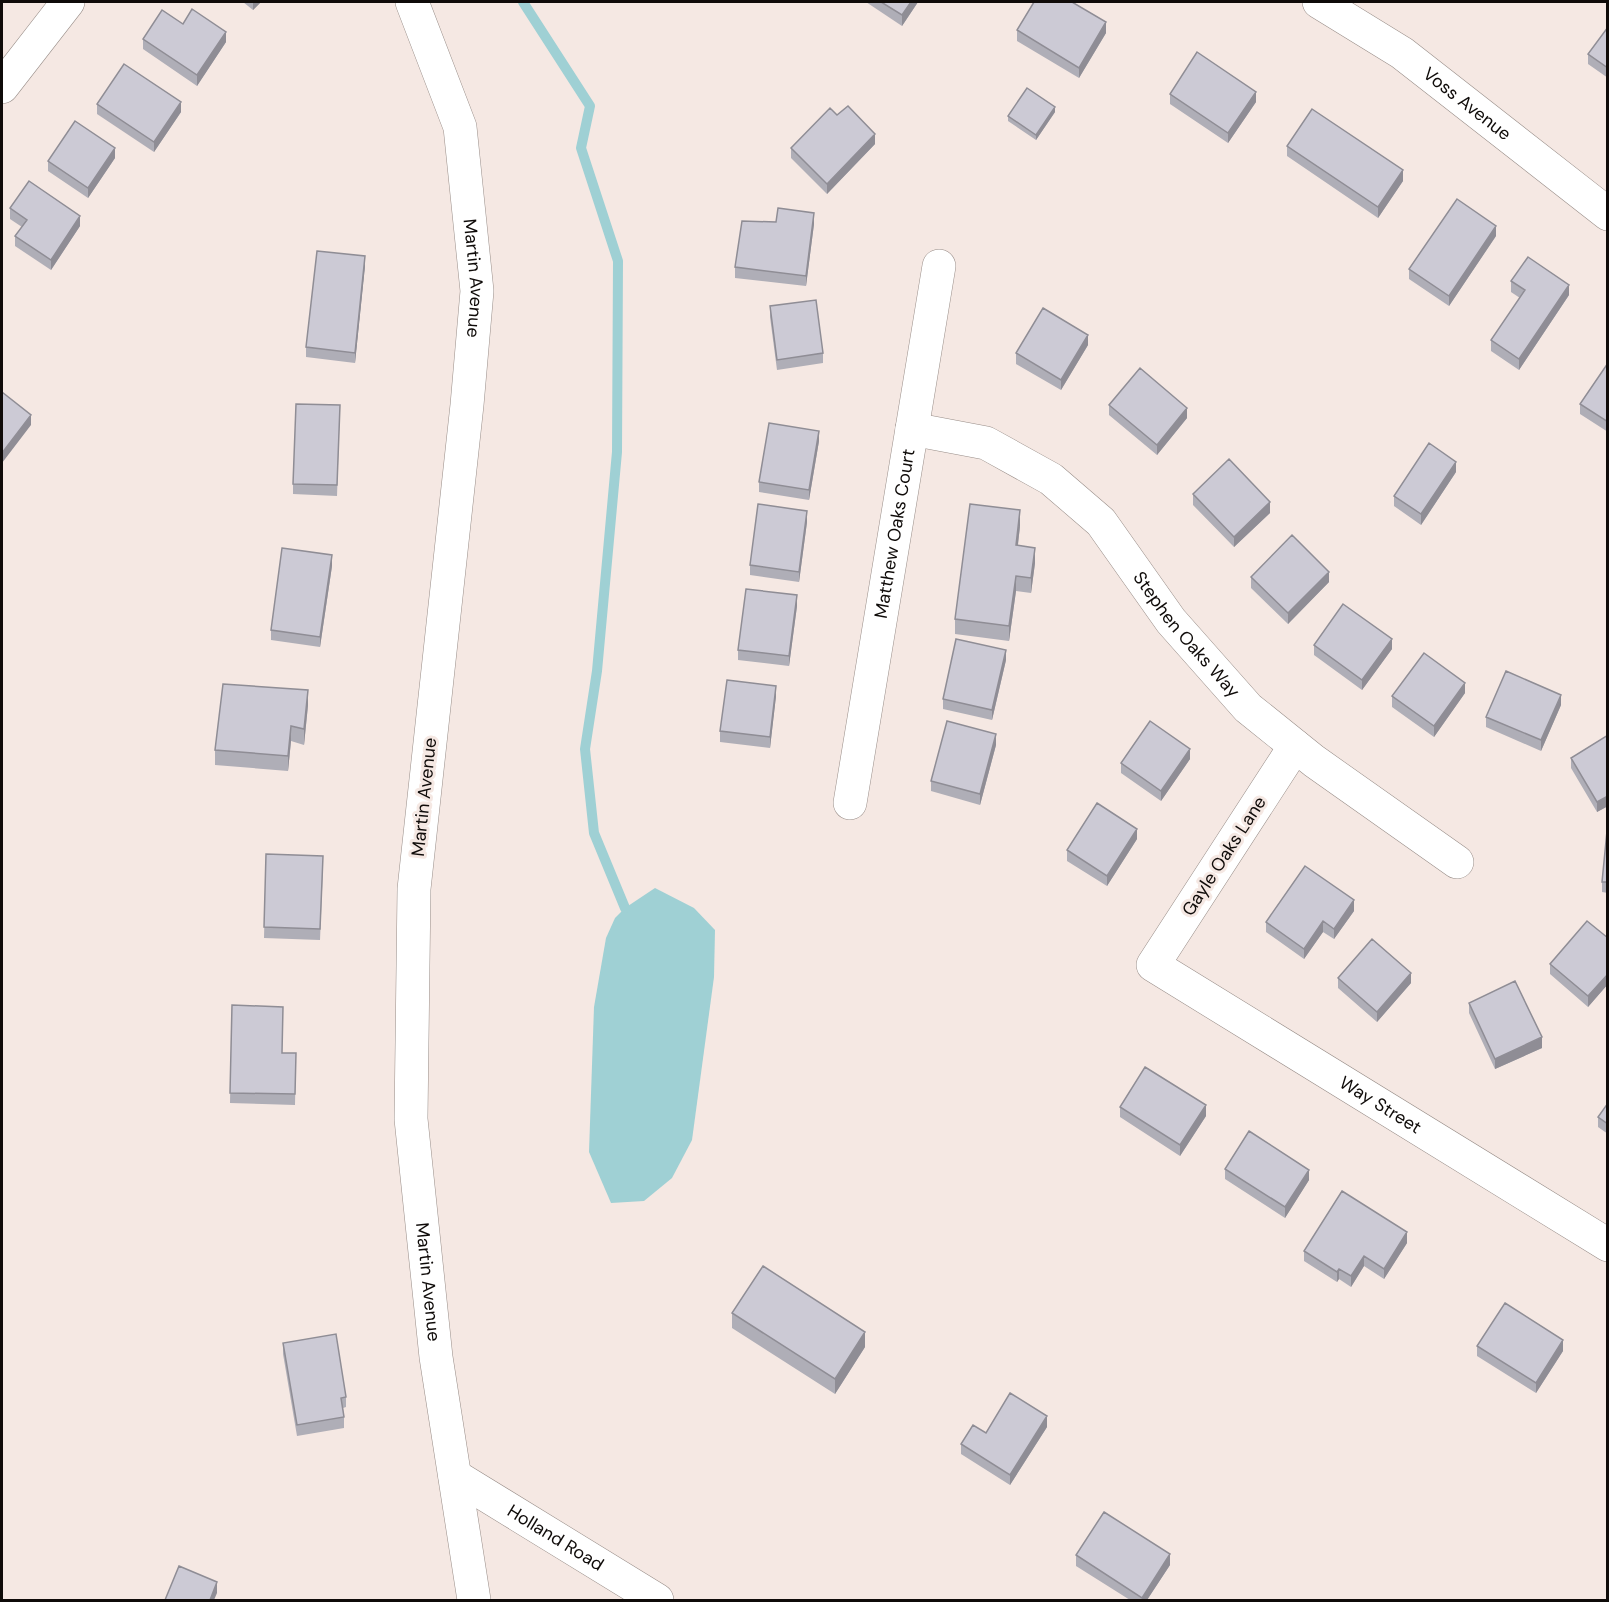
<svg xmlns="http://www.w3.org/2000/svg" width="1609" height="1602" font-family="'DM Sans',sans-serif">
<rect width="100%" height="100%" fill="#f5e8e3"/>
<path fill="#9fd0d4" d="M655 888 694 908 715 930 714 977 692 1140 672 1178 644 1201 611 1203 589 1152 594 1007 606 938 615 918 625 908Z"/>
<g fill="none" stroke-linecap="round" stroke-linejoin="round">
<path stroke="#9fd0d4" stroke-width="10" d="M523 2 590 106 581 148 618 261 617 452 597 671 585 749 594 833 625 908"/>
<defs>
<g id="minor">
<path id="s1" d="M412 2 460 127 477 291 467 405 414 889 411 1119 436 1357 474 1600"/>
<path id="s2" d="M1319 2 1402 53 1608 214"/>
<path d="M2 87 68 2"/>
<path id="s3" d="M912 429 986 443 1051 479 1101 522 1171 621 1248 708 1314 761 1457 862"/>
<path id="s4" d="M1295 746 1153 965 1608 1245"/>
<path id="s5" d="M850 803 939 266"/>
<path id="s6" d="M455 1476 657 1600"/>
</g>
</defs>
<use href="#minor" stroke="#988d88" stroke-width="34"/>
<use href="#minor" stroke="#fff" stroke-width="33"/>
</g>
<path fill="#afaeb7" d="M243 2H261L253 10Z
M866 2H918L902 26Z
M183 24 226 42 197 86 143 49V39Z
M1608 27V78L1588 64V54Z
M1017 30 1106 33 1079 78 1017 41Z
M1170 94 1256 102 1228 143 1170 104Z
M97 104 181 112 154 152 97 114Z
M1055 112 1036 140 1008 121V116Z
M837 115 875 144 827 194 791 158V148Z
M1287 146 1403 181 1378 218 1287 156Z
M115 158 88 198 48 171V161Z
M10 208 80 226 51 270 15 246V236L22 227 10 219Z
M814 224 806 286 735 278V267Z
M1496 236 1449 306 1409 279V269Z
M365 266 355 363 306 357V347Z
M1511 281 1569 295 1519 370 1491 351V340L1520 298 1511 292Z
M770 306 823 353V363L777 370 770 317Z
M1088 345 1061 390 1016 364V353Z
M1608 363V432L1580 414V404Z
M340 405 337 496 293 494V484Z
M1109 405 1187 418 1157 455 1109 415Z
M819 441 809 500 759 492V482Z
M1456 472 1421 525 1394 506V496Z
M1193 494 1270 513 1234 547 1193 505Z
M807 522 799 582 750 575V565Z
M1020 526 1018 545 1035 563 1031 593 1016 591 1009 641 955 634V619Z
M332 566 320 647 271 640V630Z
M1251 577 1329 582 1288 624 1251 588Z
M797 606 789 666 738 660V650Z
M1314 645 1392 649 1362 690 1314 655Z
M1006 660 992 720 943 709V699Z
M1465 693 1434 737 1392 707V696Z
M776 696 770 748 720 742V731Z
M308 705 304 745 291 741 288 771 215 765V750Z
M1561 705 1541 751 1486 727V717Z
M1608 735V806L1597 812 1571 768V758Z
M996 745 980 805 931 791V781Z
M1190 759 1161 801 1121 773V763Z
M1608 831V893L1602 892V882Z
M1137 839 1107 886 1067 861V850Z
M266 854 323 867 320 940 264 938Z
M1354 911 1334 939 1323 932 1304 959 1266 932V922Z
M1608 938V984L1588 1007 1550 974V964Z
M1338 978 1411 983 1377 1022 1338 988Z
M1469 1003 1542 1048 1495 1069 1469 1013Z
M232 1005 282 1053H296L295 1105 230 1103Z
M1608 1103V1134L1598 1127V1117Z
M1120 1107 1206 1116 1180 1156 1120 1117Z
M1225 1169 1309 1180 1285 1218 1225 1179Z
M1407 1243 1384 1279 1364 1266 1351 1287 1339 1279 1337 1282 1304 1261V1251Z
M732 1313 865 1347 835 1394 732 1328Z
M283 1343 346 1397V1407L343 1408 344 1417V1428L297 1436 283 1354Z
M1477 1346 1563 1351 1536 1393 1477 1356Z
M1047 1427 1010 1485 961 1454V1444Z
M1076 1555 1170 1565 1147 1600H1130L1076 1566Z"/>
<path fill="#8f8d95" d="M253 2H261L253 10Z
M911 2H918L902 26V15Z
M1106 22V33L1079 78V68Z
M226 32V42L197 86V75Z
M1256 92V102L1228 143V133Z
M181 102V112L154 152V142Z
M1055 107V112L1036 140V135Z
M875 134V144L827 194V184Z
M115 148V158L88 198V188Z
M1403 170V181L1378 218V207Z
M814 213V224L806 286V276Z
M80 216V226L51 270V260Z
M1496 226V236L1449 306V296Z
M365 256V266L355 363V353Z
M1569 285V295L1519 370V359Z
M1088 335V345L1061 390V380Z
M1187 408V418L1157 455V445Z
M31 415V425L2 463V453Z
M819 431V441L809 500V490Z
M1456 462V472L1421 525V514Z
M1270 502V513L1234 547V537Z
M1020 510V526L1016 560V545Z
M807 511V522L799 582V572Z
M1035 548V563L1031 593V578Z
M332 555V566L320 647V637Z
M1329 572V582L1288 624V613Z
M1016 576V591L1009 641V626Z
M797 595V606L789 666V656Z
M1392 639V649L1362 690V680Z
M1006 650V660L992 720V710Z
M1465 683V693L1434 737V726Z
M776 686V696L770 748V737Z
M308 690V705L304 745V729Z
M1561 695V705L1541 751V740Z
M291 726V741L288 771V756Z
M996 734V745L980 805V794Z
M1190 749V759L1161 801V791Z
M1608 796V806L1597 812V802Z
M1137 829V839L1107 886V876Z
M1354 900V911L1334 939V929Z
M1323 921V932L1304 959V949Z
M1411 973V983L1377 1022V1012Z
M1608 974V984L1588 1007V996Z
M1542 1037V1048L1495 1069V1059Z
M1206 1105V1116L1180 1156V1145Z
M1309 1170V1180L1285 1218V1207Z
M1407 1232V1243L1384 1279V1269Z
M1364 1256V1266L1351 1287V1276Z
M1339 1269V1279L1337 1282V1272Z
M865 1332V1347L835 1394V1379Z
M1563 1340V1351L1536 1393V1383Z
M1047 1416V1427L1010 1485V1475Z
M1170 1554V1565L1147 1600H1142V1598Z
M217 1582V1593L214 1600H210Z"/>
<path fill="#cccad5" stroke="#8f8d95" stroke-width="1.5" d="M881 2H911L902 15Z
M1034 2H1072L1106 22 1079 68 1017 30Z
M192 9 226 32 197 75 143 39 162 10 183 24Z
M1608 27V68L1588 54Z
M1197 52 1256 92 1228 133 1170 94Z
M124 64 181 102 154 142 97 104Z
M1027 88 1055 107 1036 135 1008 116Z
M848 106 875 134 827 184 791 148 830 108 837 115Z
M1312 109 1403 170 1378 207 1287 146Z
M75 121 115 148 88 188 48 161Z
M29 181 80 216 51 260 15 236 27 220 10 208Z
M1457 199 1496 226 1449 296 1409 269Z
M778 208 814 213 806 276 735 267 742 221 776 222Z
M317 251 365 256 355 353 306 347Z
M1528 257 1569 285 1519 359 1491 340 1525 290 1511 281Z
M816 300 823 353 777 360 770 306Z
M1043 308 1088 335 1061 380 1016 353Z
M1608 363V422L1580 404Z
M1140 368 1187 408 1157 445 1109 405Z
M2 392 31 415 2 453Z
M296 404 340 405 337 485 293 484Z
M769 423 819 431 809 490 759 482Z
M1429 443 1456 462 1421 514 1394 496Z
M1229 459 1270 502 1234 537 1193 494Z
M758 504 807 511 799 572 750 565Z
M970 504 1020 510 1016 545 1035 548 1031 578 1016 576 1009 626 955 619Z
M1292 535 1329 572 1288 613 1251 577Z
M282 548 332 555 320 637 271 630Z
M746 589 797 595 789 656 738 650Z
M1343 604 1392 639 1362 680 1314 645Z
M956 639 1006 650 992 710 943 699Z
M1424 653 1465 683 1434 726 1392 696Z
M1506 671 1561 695 1541 740 1486 717Z
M727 680 776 686 770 737 720 731Z
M223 684 308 690 304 729 291 726 288 756 215 750Z
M947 721 996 734 980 794 931 781Z
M1150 721 1190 749 1161 791 1121 763Z
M1608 735V796L1597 802 1571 758Z
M1097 803 1137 829 1107 876 1067 850Z
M1607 831H1608V882H1602Z
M266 854 323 856 320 929 264 927Z
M1305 866 1354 900 1334 929 1323 921 1304 949 1266 922Z
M1587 921 1608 938V974L1588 996 1550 964Z
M1372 939 1411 973 1377 1012 1338 978Z
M1515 981 1542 1037 1495 1059 1469 1003Z
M232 1005 283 1007 282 1053H296L295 1094 230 1093Z
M1145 1067 1206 1105 1180 1145 1120 1107Z
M1608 1103V1124L1598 1117Z
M1249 1131 1309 1170 1285 1207 1225 1169Z
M1342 1191 1407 1232 1384 1269 1364 1256 1351 1276 1339 1269 1337 1272 1304 1251Z
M763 1266 865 1332 835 1379 732 1313Z
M1505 1303 1563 1340 1536 1383 1477 1346Z
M336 1334 346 1397 341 1398 344 1417 297 1425 283 1343Z
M1010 1393 1047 1416 1010 1475 961 1444 973 1425 986 1433Z
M1104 1512 1170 1554 1142 1598 1076 1555Z
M179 1566 217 1582 210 1600H165Z"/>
<g text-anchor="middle" stroke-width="6" stroke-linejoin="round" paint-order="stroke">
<g font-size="18" fill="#0f0b09" stroke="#f5e8e3">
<text dy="6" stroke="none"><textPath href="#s2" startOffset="180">Voss Avenue</textPath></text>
<text dy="6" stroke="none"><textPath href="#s1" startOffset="286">Martin Avenue</textPath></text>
<text dy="6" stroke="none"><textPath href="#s5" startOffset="273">Matthew Oaks Court</textPath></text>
<text dy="6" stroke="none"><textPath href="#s3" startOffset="357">Stephen Oaks Way</textPath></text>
<text transform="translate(424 797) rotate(-84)" y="6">Martin Avenue</text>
<text transform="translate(1224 856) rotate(-57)" y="6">Gayle Oaks Lane</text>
<text dy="6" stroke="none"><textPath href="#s4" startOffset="528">Way Street</textPath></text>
<text dy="6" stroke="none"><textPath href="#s1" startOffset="1294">Martin Avenue</textPath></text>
<text dy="6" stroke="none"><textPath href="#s6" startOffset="118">Holland Road</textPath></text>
</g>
</g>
<rect width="1609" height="1602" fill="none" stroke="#0f0b09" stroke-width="6"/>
</svg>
